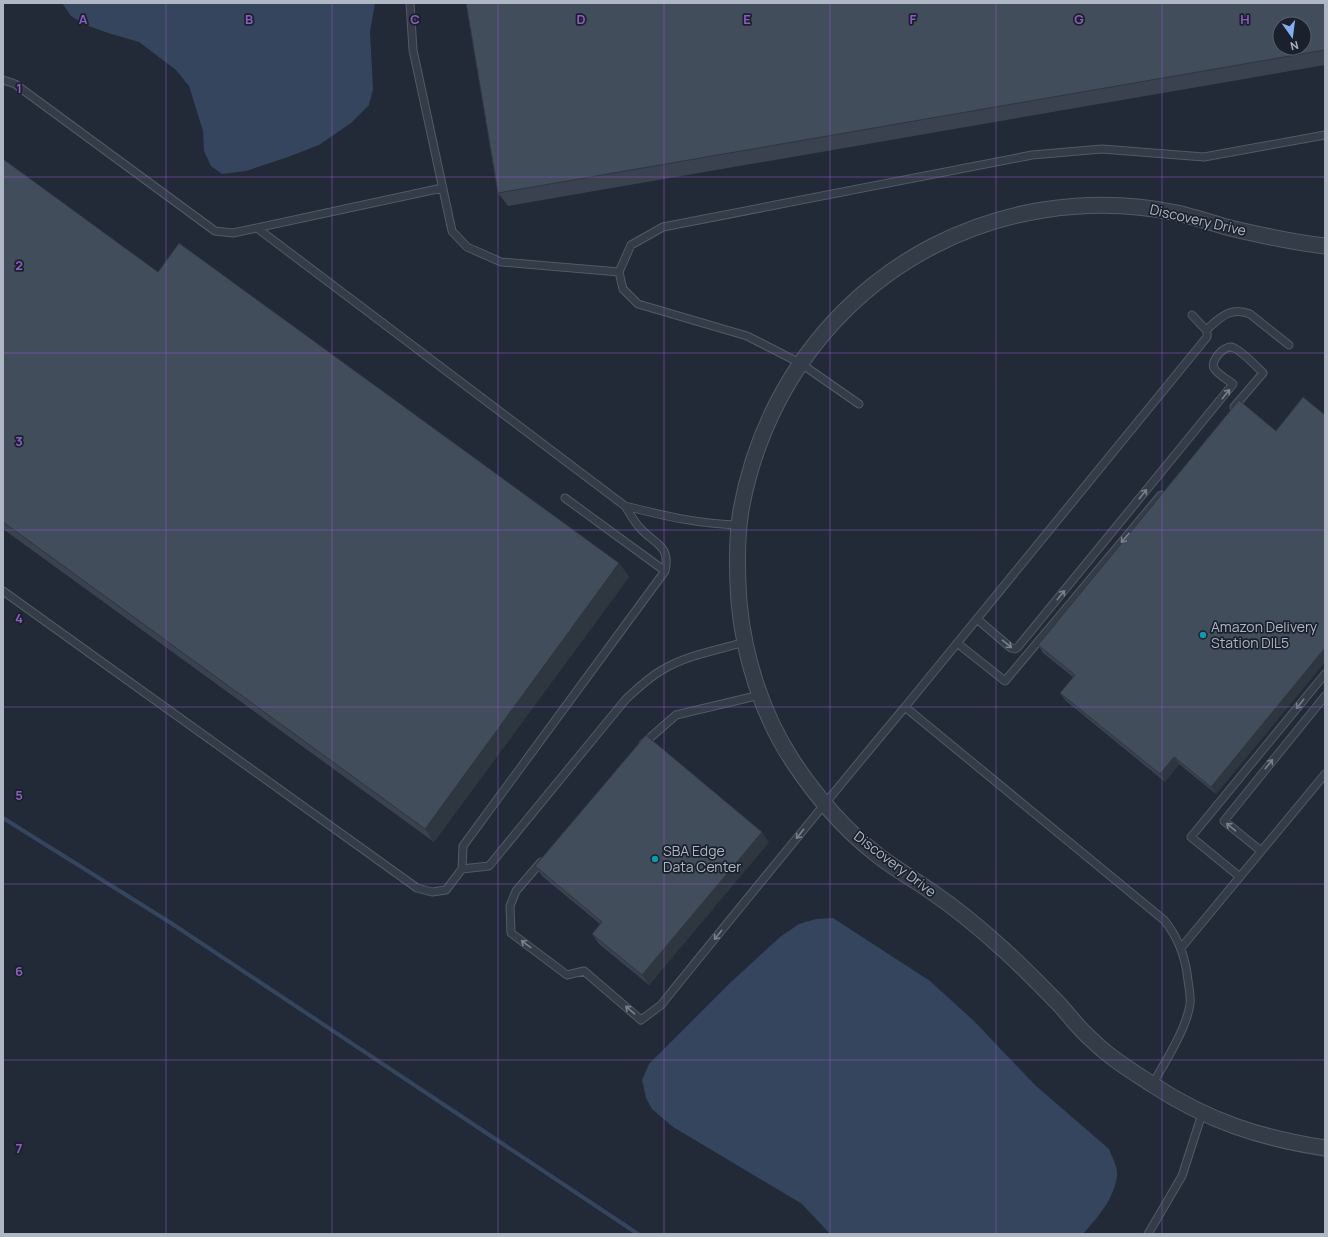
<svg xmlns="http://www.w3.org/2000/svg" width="1328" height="1237" font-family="Manrope,sans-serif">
<rect width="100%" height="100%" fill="#212a36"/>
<path fill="#35455d" d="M62 3H375L370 32 373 89 369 105 351 123 319 145 288 157 246 171 222 174 211 166 204 151 203 131 189 86 176 70 139 42 108 33 86 25 71 16Z
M833 918 930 981 974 1021 1035 1085 1109 1149C1112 1157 1118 1167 1117 1176 1114 1199 1098 1217 1083 1234H830L802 1204 673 1127 652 1109 646 1098 642 1080 649 1064 731 982 780 937 799 924 816 919Z"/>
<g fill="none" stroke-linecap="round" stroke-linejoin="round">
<path stroke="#35455d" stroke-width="4" d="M3 818 171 923 638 1234"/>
<defs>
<path id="lane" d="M410 3 413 50 452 231 467 247 501 262 619 272
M3 80 15 84 215 231 233 233 442 188
M257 228 625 506C665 516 698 524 740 525
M1206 330C1220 318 1230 306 1250 314L1289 345
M859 404 800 363 747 336 638 304 623 289 619 272 631 245 663 227 1032 155 1102 149 1204 157 1325 135
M565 498 665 571
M3 591 417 888 432 892 446 890 462 869 489 866 626 699C637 689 648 678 662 670 687 655 718 650 745 642
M977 619 1011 648 1015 649 1018 647 1233 384C1228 380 1217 374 1214 368 1210 361 1225 343 1234 348 1243 352 1256 366 1263 373L1234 407
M957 643 1005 681 1161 495
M905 707 1207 337V332L1206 330 1192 315
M643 744 676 715 760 695
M1261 851 1224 821 1325 696
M541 862 516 891 510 906 511 933 567 975 584 971 641 1020 661 1005C742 905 823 805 905 707L1164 920C1177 936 1184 953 1187 973 1188 983 1191 994 1190 1004 1187 1028 1164 1064 1152 1085
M462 869 463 846 665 571C671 545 654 544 640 528 634 522 630 513 625 506
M1240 877 1191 837 1325 674
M1181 948 1325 774
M1148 1234 1182 1176 1202 1114"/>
<path id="street" d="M1325 246C1291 242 1259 235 1226 227 1210 222 1194 217 1177 213 1134 204 1087 203 1043 210 887 235 769 355 741 510 736 540 737 572 739 602 744 657 762 714 792 760 815 795 843 828 876 854 894 868 913 879 932 892 957 909 981 929 1004 950 1023 967 1040 985 1058 1003 1069 1015 1079 1029 1092 1040 1110 1058 1132 1071 1153 1085 1208 1121 1260 1138 1325 1148"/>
</defs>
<use href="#lane" stroke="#525a65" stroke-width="9"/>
<use href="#street" stroke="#525a65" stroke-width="17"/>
<use href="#lane" stroke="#343c47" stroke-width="7"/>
<use href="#street" stroke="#343c47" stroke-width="15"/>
</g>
<path fill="#39424e" d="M1325 3V65L508 206 498 193Z
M3 159 158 272 619 563 629 577 434 842 3 529Z
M1325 415V662L1216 794 1179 764 1165 782 1066 701 1060 693 1073 677 1043 653 1038 645 1276 431Z
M769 842 649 985 599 944 592 934 600 924 542 876 535 866Z"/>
<path fill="#2e3640" d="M619 563 629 577 434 842 425 829Z
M1325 648V662L1216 794 1211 787Z
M1174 757 1179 764 1165 782 1160 774Z
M762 832 769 842 649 985 642 975Z"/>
<path fill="#424d5b" stroke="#2e3640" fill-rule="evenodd" d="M466 3H1325V50L498 193ZM1280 24H1304V48H1280Z
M3 159 158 272 179 243 619 563 425 829 3 522Z
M1303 397 1325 415V648L1211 787 1174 757 1160 774 1060 693 1075 675 1038 645 1239 400 1276 431Z
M646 735 762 832 642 975 592 934 602 922 535 866Z"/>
<defs><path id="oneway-shaft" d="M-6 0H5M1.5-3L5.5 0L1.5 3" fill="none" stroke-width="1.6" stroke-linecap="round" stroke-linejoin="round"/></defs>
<g stroke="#78808c">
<use href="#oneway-shaft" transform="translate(1226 394) rotate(-51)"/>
<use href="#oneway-shaft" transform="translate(1143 494) rotate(-51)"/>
<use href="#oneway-shaft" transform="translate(1125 538) rotate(130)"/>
<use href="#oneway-shaft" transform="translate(1061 595) rotate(-51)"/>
<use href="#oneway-shaft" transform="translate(1007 644) rotate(39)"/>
<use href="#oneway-shaft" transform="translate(1300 704) rotate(129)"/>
<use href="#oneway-shaft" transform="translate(1269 764) rotate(-51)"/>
<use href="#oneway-shaft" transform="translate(1231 827) rotate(-141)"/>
<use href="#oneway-shaft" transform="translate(800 834) rotate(128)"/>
<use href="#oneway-shaft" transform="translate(718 935) rotate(129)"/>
<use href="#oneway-shaft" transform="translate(526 944) rotate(-143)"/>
<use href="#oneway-shaft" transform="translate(630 1010) rotate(-139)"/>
</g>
<path fill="none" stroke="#8d5dc1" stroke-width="1" stroke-opacity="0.55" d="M166 3V1234M332 3V1234M498 3V1234M664 3V1234M830 3V1234M996 3V1234M1162 3V1234M3 177H1325M3 353H1325M3 530H1325M3 707H1325M3 884H1325M3 1060H1325"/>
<g fill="#0f9aa8" stroke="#1a212c" stroke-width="1.5">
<circle cx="1203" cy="635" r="4"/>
<circle cx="655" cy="859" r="4"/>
</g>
<g text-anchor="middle" stroke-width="3.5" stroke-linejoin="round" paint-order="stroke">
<g font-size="14" fill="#afb7c4" stroke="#1a212c">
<text transform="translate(1198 220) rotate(13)" y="5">Discovery Drive</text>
<text transform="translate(895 864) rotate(37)" y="5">Discovery Drive</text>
</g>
<g font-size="14" fill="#afb7c4" stroke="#1a212c" text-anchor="start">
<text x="1211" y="632">Amazon Delivery<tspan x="1211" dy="16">Station DIL5</tspan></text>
<text x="663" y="856">SBA Edge<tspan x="663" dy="16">Data Center</tspan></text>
</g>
</g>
<g font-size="13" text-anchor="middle" font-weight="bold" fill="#8d5dc1" stroke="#1a212c" stroke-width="3.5" stroke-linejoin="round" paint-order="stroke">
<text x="83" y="24">A</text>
<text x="249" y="24">B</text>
<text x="415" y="24">C</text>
<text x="581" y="24">D</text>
<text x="747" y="24">E</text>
<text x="913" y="24">F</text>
<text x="1079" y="24">G</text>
<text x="1245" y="24">H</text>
<text x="19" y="93">1</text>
<text x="19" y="270">2</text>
<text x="19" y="446">3</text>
<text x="19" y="623">4</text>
<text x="19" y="800">5</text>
<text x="19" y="976">6</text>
<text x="19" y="1153">7</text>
</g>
<rect width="1328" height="1237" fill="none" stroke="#afb7c4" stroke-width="8"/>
<g transform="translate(1292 36) rotate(166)"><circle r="19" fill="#1a212c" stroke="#565d69"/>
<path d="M0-3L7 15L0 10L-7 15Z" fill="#84aef3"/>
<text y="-6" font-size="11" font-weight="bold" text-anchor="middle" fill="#afb7c4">N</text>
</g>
</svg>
